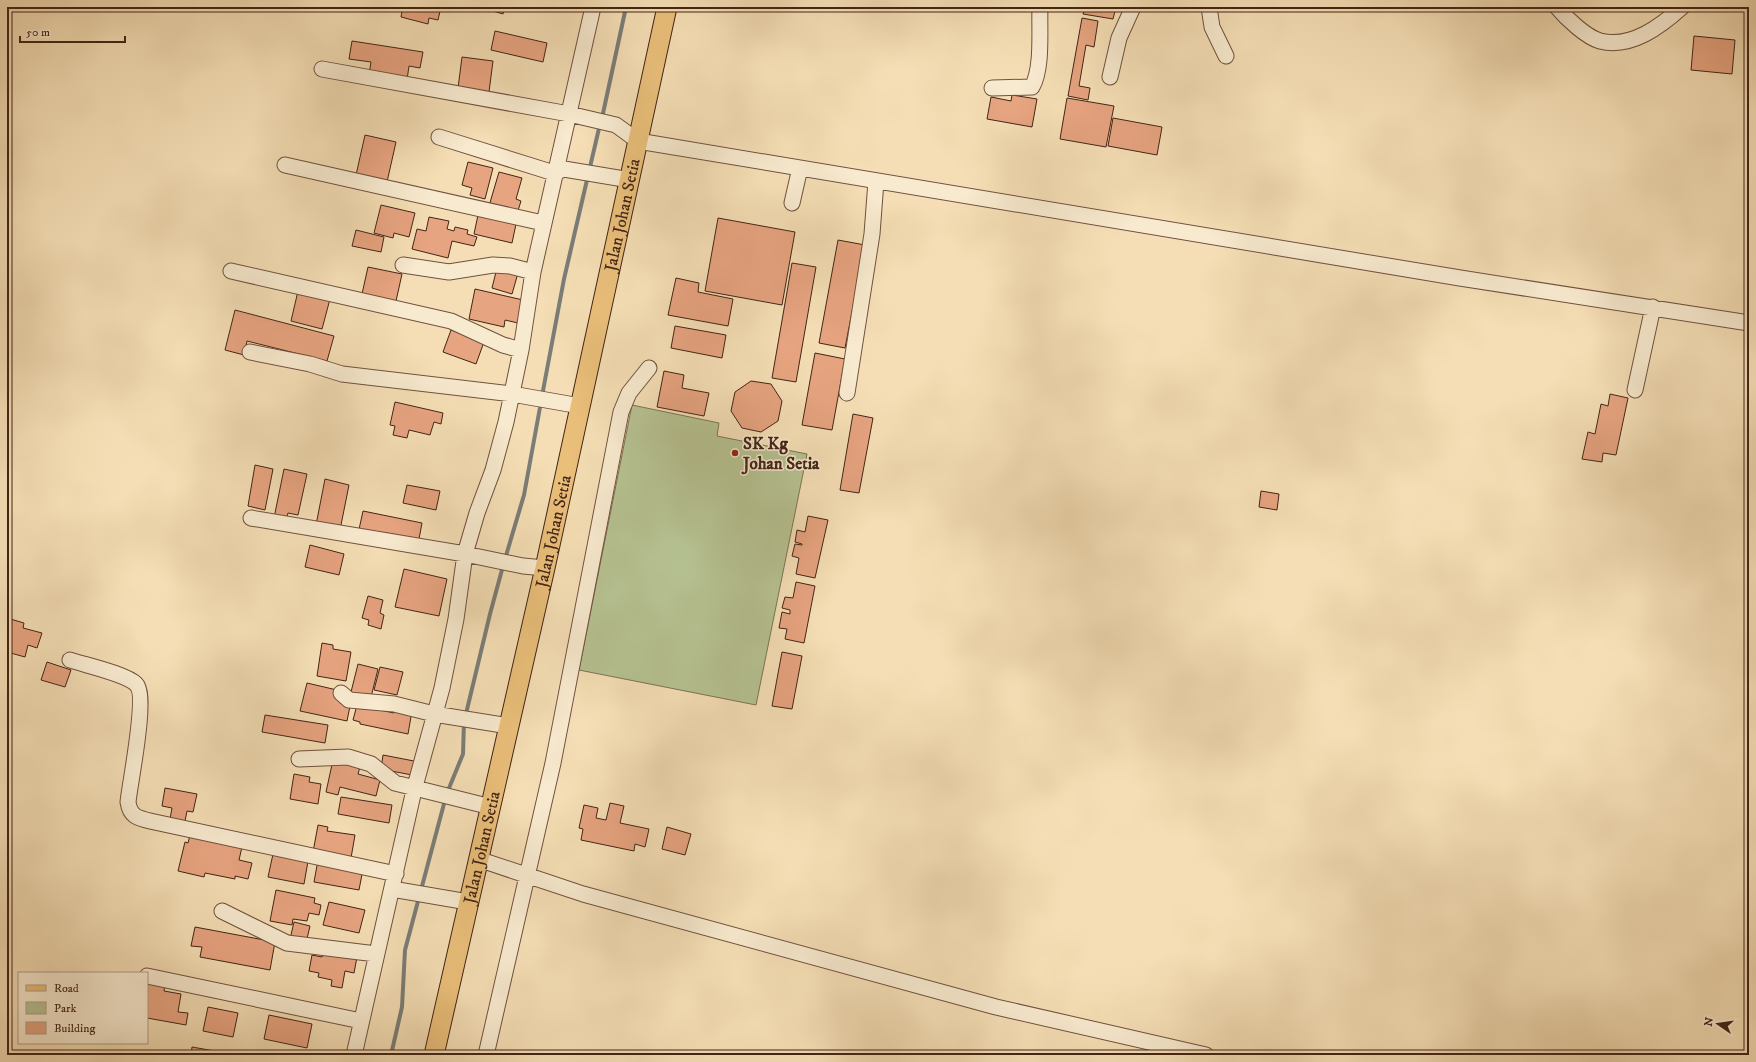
<svg xmlns="http://www.w3.org/2000/svg" width="1756" height="1062" font-family="'IM FELL DW Pica',serif">
<rect width="100%" height="100%" fill="#f5deb5"/>
<filter id="stains"><feTurbulence type="fractalNoise" baseFrequency=".005" numOctaves="4"/><feColorMatrix values="0 0 0 0 .2 0 0 0 0 .09 0 0 0 0 .02 0 0 0 .5 -.17"/></filter>
<radialGradient id="worn" r=".72"><stop offset=".6" stop-color="#630" stop-opacity="0"/><stop offset="1" stop-color="#630" stop-opacity=".3"/></radialGradient>
<path fill="#b6c292" stroke="#7c7354" d="M632 405 719 423 717 436 807 454 756 705 579 670Z"/>
<g fill="none" stroke-linecap="round" stroke-linejoin="round">
<path stroke="#7b7d78" stroke-width="4" d="M602 118 626 7
M542 396 564 279 600 124
M505 559 524 495 541 402
M447 793 463 754 464 722 490 614 503 566
M391 1055 402 1007 405 950 445 800"/>
</g>
<path fill="#e7a480" stroke="#422417" d="M398 7H441L438 20 429 18 428 24 401 17 402 11 398 10Z
M494 7H505L503 14 493 11Z
M1085 7H1116L1113 19 1083 14Z
M1082 18 1098 21 1094 47 1086 45 1079 86 1090 88 1088 100 1068 96Z
M495 31 547 43 543 62 491 50Z
M1694 36 1735 40 1732 74 1691 70Z
M352 41 423 52 420 68 409 66 407 80 369 74 371 62 349 59Z
M462 57 493 61 489 92 458 88Z
M1012 95 1037 99 1032 127 987 119 991 97 1011 101Z
M1067 98 1114 106 1106 147 1060 139Z
M1113 118 1162 127 1157 155 1108 146Z
M365 135 396 142 387 182 356 175Z
M468 162 493 168 485 199 470 195 472 188 462 185Z
M499 172 522 178 516 199 521 201 517 214 489 206Z
M381 205 415 213 409 237 394 233 393 238 374 233Z
M478 215 516 224 512 243 474 234Z
M429 217 449 221 447 229 454 231 455 227 468 230 467 234 477 237 474 246 452 241 448 258 412 249 417 229 426 231Z
M718 218 795 232 782 305 705 291Z
M356 230 384 237 381 252 352 246Z
M838 240 865 245 845 348 819 343Z
M792 263 816 267 796 382 772 378Z
M368 267 402 274 396 301 362 294Z
M497 268 518 273 512 294 492 288Z
M676 278 699 283 698 292 733 299 728 326 668 315Z
M475 289 523 300 518 323 505 320 504 327 469 319Z
M298 291 330 299 322 329 291 321Z
M235 310 334 336 327 361 247 341 244 355 225 350Z
M675 326 726 335 722 358 671 348Z
M451 330 484 342 476 364 443 352Z
M815 353 845 359 832 430 802 425Z
M664 371 684 375 682 388 709 393 704 416 657 407Z
M751 381 771 384 782 401 778 421 761 432 742 428 731 411 735 392Z
M1610 394 1628 398 1616 455 1603 453 1602 462 1582 459 1588 432 1595 434 1601 404 1608 406Z
M395 402 443 413 441 424 434 422 430 435 409 430 407 438 393 435 395 426 390 425Z
M853 414 873 418 859 493 840 490Z
M255 465 273 469 265 510 248 506Z
M284 469 307 474 298 515 288 513 286 520 274 518Z
M325 479 349 485 340 530 316 525Z
M407 485 440 491 436 510 403 503Z
M1261 491 1279 494 1277 510 1259 507Z
M363 511 422 523 419 539 386 533 385 540 358 534Z
M808 516 828 520 815 578 796 574 799 558 792 556 795 544 802 545V544L795 542 797 530 805 532Z
M310 545 344 554 339 575 305 567Z
M404 569 447 579 439 616 395 607Z
M796 582 815 586 804 643 785 639 787 629 779 628 782 612 790 614V610L782 608 785 597 793 598Z
M368 596 383 600 380 613 384 615 381 629 368 625 369 620 362 618Z
M7 618 24 623 23 628 42 633 37 648 28 645 25 657 7 652Z
M322 643 333 645V649L351 652 346 681 317 676Z
M782 652 802 656 792 709 772 706Z
M47 662 71 670 65 687 41 680Z
M358 664 378 669 371 697 351 692Z
M380 667 403 672 397 695 374 690Z
M307 683 337 690 341 697 340 703 350 706 347 721 300 711Z
M357 705 394 713 395 707 412 711 408 734 360 724V722L353 720Z
M265 715 328 725 325 743 262 732Z
M383 755 414 761 412 775 381 769Z
M333 760 360 767 358 774 380 780 376 796 340 787 338 795 326 792Z
M294 774 310 777 309 782 321 784 318 804 290 799Z
M165 788 197 794 193 812 187 811 185 821 170 819 172 808 162 806Z
M341 797 392 805 389 823 338 814Z
M610 803 624 806 620 823 649 829 645 847 635 844 634 851 581 840 583 829 579 828 584 805 598 808 596 818 606 820Z
M318 825 328 827 327 831 355 835 351 858 313 852Z
M667 827 691 834 685 855 662 849Z
M190 835 242 847 239 860 252 863 248 879 235 876V879L205 873 204 877 178 871 185 842 188 843Z
M273 854 308 861 304 884 268 877Z
M318 860 363 869 359 890 314 882Z
M276 890 315 898 314 903 321 905 319 915 309 913 307 921 293 919 292 925 270 921Z
M329 902 365 910 359 933 323 925Z
M294 922 310 926 306 943 290 939Z
M195 927 275 942 270 970 200 957 202 947 191 946Z
M324 951 357 957 354 973 345 971 342 988 331 986 332 980 318 977 319 973 309 971 312 955 322 957Z
M149 982 165 985 164 991 181 994 178 1012 188 1013 186 1025 147 1018V988Z
M208 1007 238 1013 233 1037 203 1031Z
M269 1015 312 1024 307 1048 264 1039Z
M192 1047 237 1055H191Z
M276 1052 293 1055H275Z"/>
<g fill="none" stroke-linecap="round" stroke-linejoin="round">
<defs>
<path id="minor" d="M1209 7 1212 27 1226 56
M1557 7C1566 18 1586 37 1600 41 1631 49 1661 26 1682 7
M322 69 569 114 616 125 638 141 1460 278 1749 323
M1110 77 1119 38 1133 7
M992 88 1032 87C1043 68 1039 29 1040 7
M439 137 554 173 564 169 630 180
M285 165 543 223
M792 203 800 168
M403 265 449 272 493 265 510 266 533 272
M231 271 451 321 503 345 521 350
M250 352 310 364 342 374 512 394 580 406
M1635 390 1653 307
M847 393 872 234 876 181
M251 518 465 554 523 566 545 568
M70 660C85 665 126 674 136 684 148 695 130 782 128 802 130 816 137 818 150 821L396 874
M341 693 349 700 394 704 434 714 509 726
M299 759 348 757 371 764 395 783 491 807
M478 859 583 894 996 1007 1206 1055
M392 889 468 902
M222 911 287 943 376 954
M147 976 361 1021
M354 1055 414 790 442 688 456 619 465 554 477 513 493 470 506 422 521 350 533 272 593 7
M486 1055 553 763 621 412 629 393 649 368"/>
<g id="major">
<path id="s1" d="M434 1055 545 568 667 7"/>
</g>
</defs>
<use href="#minor" stroke="#6f523e" stroke-width="17"/>
<use href="#major" stroke="#422417" stroke-width="21"/>
<use href="#minor" stroke="#f8eacf" stroke-width="15"/>
<use href="#major" stroke="#eabf7a" stroke-width="19"/>
</g>
<circle fill="#8f2418" stroke="#f8eacf" stroke-width="1.5" cx="735" cy="453" r="4"/>
<g text-anchor="middle" stroke-width="3" stroke-linejoin="round" paint-order="stroke">
<g font-size="17" fill="#422417" stroke="#f8eacf">
<text dy="6" stroke="none"><textPath href="#s1" startOffset="861">Jalan Johan Setia</textPath></text>
<text dy="6" stroke="none"><textPath href="#s1" startOffset="537">Jalan Johan Setia</textPath></text>
<text dy="6" stroke="none"><textPath href="#s1" startOffset="213">Jalan Johan Setia</textPath></text>
</g>
<g font-size="17" font-weight="bold" fill="#422417" stroke="#f8eacf" text-anchor="start">
<text x="743" y="449">SK Kg<tspan x="743" dy="20">Johan Setia</tspan></text>
</g>
</g>
<rect width="1756" height="1062" fill="none" stroke="#f5deb5" stroke-width="24"/>
<rect x="8" y="8" width="1740" height="1046" fill="none" stroke="#422417" stroke-width="2"/>
<rect x="12" y="12" width="1732" height="1038" fill="none" stroke="#422417"/>
<rect x="18" y="972" width="130" height="72" fill="#f8eacf" stroke="#af9b85"/>
<rect x="26" y="985" width="20" height="6" fill="#eabf7a" stroke="#af9b85"/>
<text x="54" y="992" font-size="12" fill="#422417">Road</text>
<rect x="26" y="1002" width="20" height="12" fill="#b6c292" stroke="#af9b85"/>
<text x="54" y="1012" font-size="12" fill="#422417">Park</text>
<rect x="26" y="1022" width="20" height="12" fill="#e7a480" stroke="#af9b85"/>
<text x="54" y="1032" font-size="12" fill="#422417">Building</text>
<g transform="translate(1718 1024) rotate(283)" stroke="#f8eacf" stroke-width="3" paint-order="stroke">
<path d="M0-3L7 15L0 10L-7 15Z" fill="#422417"/>
<text y="-6" font-size="11" font-weight="bold" text-anchor="middle" fill="#422417">N</text>
</g>
<path d="M20 36v6h105v-6" fill="none" stroke="#422417" stroke-width="2"/>
<text x="26" y="36" font-size="12" fill="#422417" stroke="#f8eacf" stroke-width="3" paint-order="stroke">50 m</text>
<rect width="100%" height="100%" filter="url(#stains)"/>
<rect width="100%" height="100%" fill="url(#worn)"/>
</svg>
